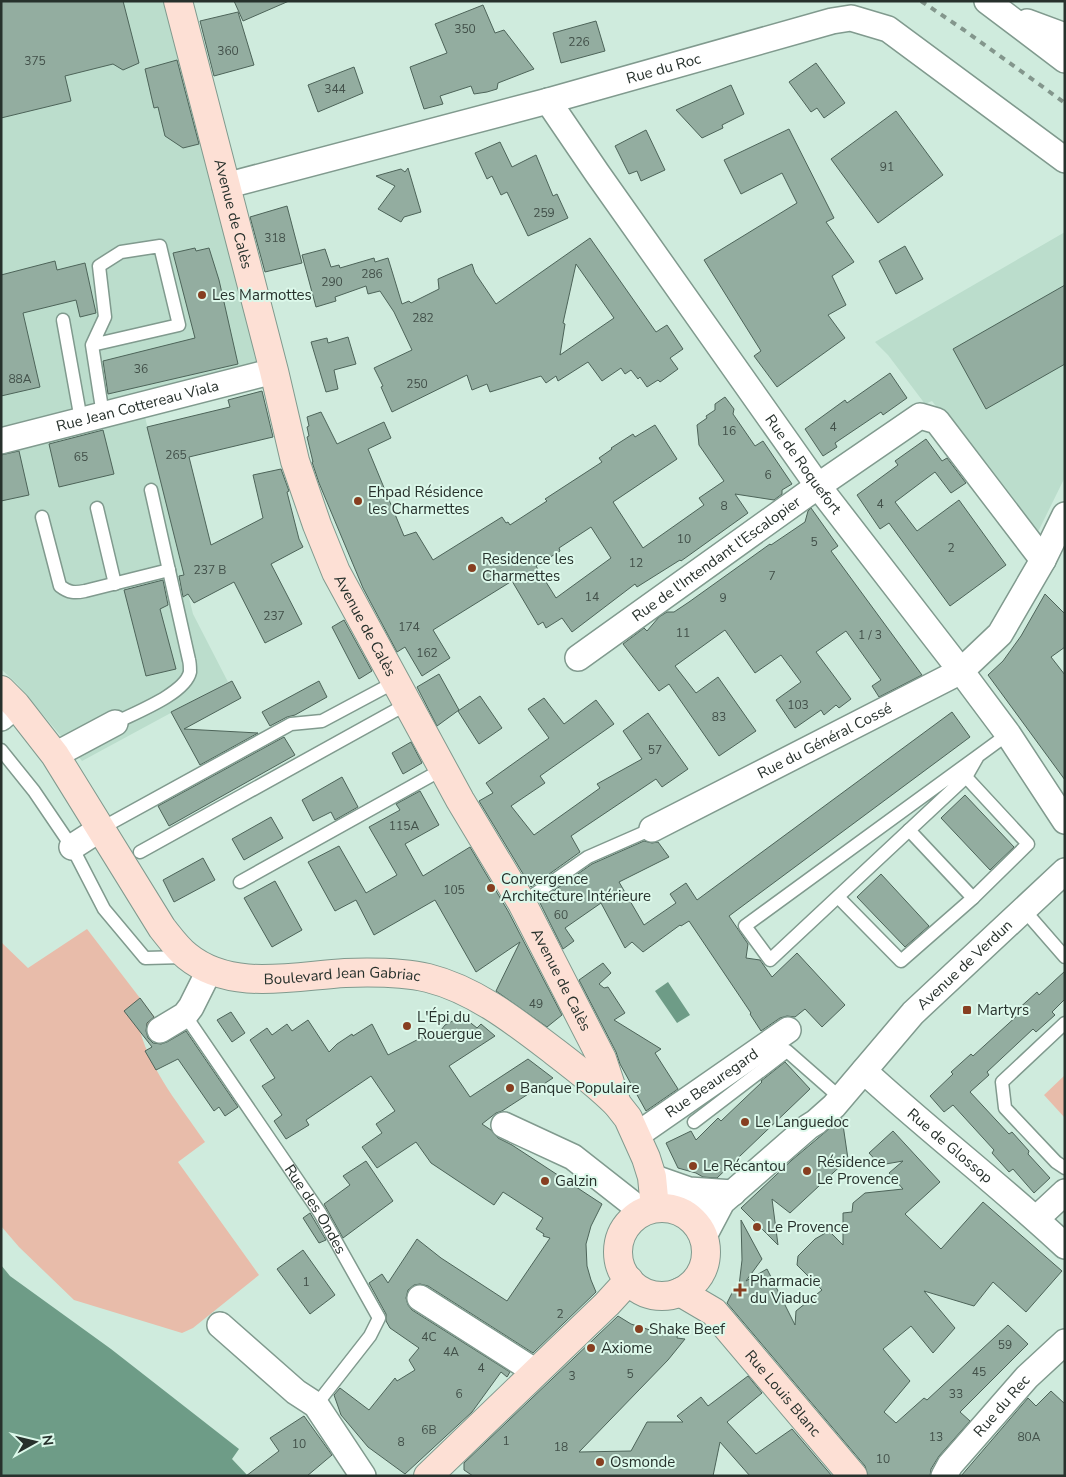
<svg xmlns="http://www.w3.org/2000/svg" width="1066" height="1477" font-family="'Nunito Sans',sans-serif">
<rect width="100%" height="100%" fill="#cfebdd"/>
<path fill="#bdc" d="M1 1H175L268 385 145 417 193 614 228 682 82 761 17 684 1 669Z
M1065 232V477L1035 538 932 401 925 404 888 355 875 342Z"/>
<path fill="#e8bcaa" d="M87 929 156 1019 140 1031C152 1073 181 1107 205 1142L178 1162 259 1275 193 1328 182 1333 74 1300 19 1247 1 1226V942L28 968Z
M1065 1075V1118L1044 1095Z"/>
<path fill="#6e9c87" d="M668 982 690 1015 677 1023 655 991Z
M1 1265 10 1276 111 1349 239 1449 232 1459 248 1476H1Z"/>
<path fill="#93ada0" stroke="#4d6459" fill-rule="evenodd" d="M1 1H123L139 63 123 70 113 64 65 76 71 101 1 118Z
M234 1H289L243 21Z
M483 5 495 33 504 30 534 69 498 83 497 89 487 92 474 94 471 86 440 96 443 104 424 109 410 67 447 53 435 24Z
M238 12 254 65 214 76 200 21Z
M596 21 605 51 561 63 553 33Z
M177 60 199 144 183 148 165 136 158 107 154 108 145 69Z
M816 63 845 103 824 118 817 108 811 112 789 82Z
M354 67 363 93 318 112 308 85Z
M731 85 744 114 722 125 723 128 702 138 676 110Z
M896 111 943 175 878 223 831 159Z
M789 129 834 218 826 222 854 262 832 276 846 305 828 315 845 338 777 387 754 356 761 351 704 260 797 203 782 173 741 194 724 160Z
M646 130 665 170 641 181 637 171 629 174 615 146Z
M500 142 512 167 536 155 553 196 557 194 568 218 528 236 507 192 501 195 492 176 487 179 475 153Z
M408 168 421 212 404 217 401 222 378 209 395 186 376 176 401 169 405 172Z
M287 206 302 263 265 272 250 217Z
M590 238 656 332 667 325 683 349 670 358 678 369 660 382 658 380 647 387 640 377 638 379 631 370 625 374 621 368 602 381 588 362 558 381 556 376 546 383 541 376 490 392 487 384 472 390 467 375 392 412 381 387 383 386 374 368 412 350 394 312 380 291 368 294 366 286 335 297 336 301 316 307 302 255 325 249 331 267 339 265 340 268 374 258 375 262 388 258 402 304 409 301 411 303 439 289 438 279 472 264 475 273 496 304ZM576 264 614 318 560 355 565 324 563 323Z
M905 246 923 279 896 294 879 261Z
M195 248 196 251 209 248 219 280 238 364 108 394 103 361 195 338 173 253Z
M55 261 57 270 85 263 96 313 80 317 76 300 23 313 40 387 1 396V275Z
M1065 285V364L986 409 953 349Z
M348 337 356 364 334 370 338 389 326 392 311 342 327 338 328 343Z
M890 373 907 398 883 415 881 412 835 443 837 447 823 456 805 429 845 400 847 403Z
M262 391 273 437 189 457 211 545 263 518 253 475 281 469 289 491 287 492 299 539 303 547 271 564 302 624 265 643 234 582 194 603 188 594 183 597 179 576 184 575 147 427 230 407 228 400Z
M725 397 734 409 733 414 755 446 763 441 792 484 782 490V494L774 500 735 494 748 513 681 561 680 560 637 587 635 584 572 632 562 618 546 628 543 622 538 625 512 581 433 630 450 658 422 676 405 647 397 652 363 588 319 483 312 462H313L307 437 309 436 307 427 309 426 307 417 321 412 337 444 384 422 391 438 368 449 404 536 416 532 433 560 502 517 506 523 508 522 510 525 547 501 545 499 602 462 599 458 612 449 611 448 633 434 635 437 655 425 677 459 613 502 643 548 704 505 699 498 724 481 699 445 697 425 707 418 706 416 715 410V404ZM591 527 611 558 556 598 536 566 560 551 559 548Z
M103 430 114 474 59 487 49 444Z
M926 439 942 461 947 458 966 483 951 493 935 472 895 502 917 531 959 500 1006 565 950 606 889 523 880 529 857 495 898 465 895 461Z
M19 451 29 495 1 501V455Z
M811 508 838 546 831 551 922 675 879 697 872 686 881 680 846 631 816 652 851 699 839 708 836 705 824 715 821 710 795 728 776 700 801 682 781 655 755 673 725 630 675 666 696 693 718 677 756 731 719 756 669 684 659 691 623 644 644 628 647 631 659 617 667 612H674L689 602 770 544 771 545 805 522 808 511Z
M163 580 168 605 160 609 176 669 146 676 124 590Z
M1045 594 1065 614V647L1051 657 1065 675V780L988 675 1003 661 1021 636Z
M344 620 372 671 359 679 332 627Z
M439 674 459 710 437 726 417 687Z
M232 681 241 698 184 729 258 733 200 765 171 712Z
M319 681 327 697 295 715 287 717 270 726 262 712Z
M480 696 502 728 479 744 458 711Z
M544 698 564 724 596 700 614 724 540 776 545 783 511 806 534 835 600 788 597 784 642 759 623 731 648 713 688 769 662 787 656 779 571 836 580 852 531 887 479 801 493 793 486 783 549 738 528 709Z
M952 712 970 737 729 916 748 944 746 958 760 960 772 977 797 953 845 1005 822 1027 805 1009 795 1017 787 1016 780 1018 761 1031 750 1014 751 1013 689 921 681 926 680 925 643 952 632 942 625 948 601 903 565 928 574 941 563 949 539 901 592 864 644 841 652 843 658 842 669 857 619 882 644 925 676 903 670 894 686 883 697 900Z
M284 737 295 755 169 826 158 806Z
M411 742 422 763 403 774 392 753Z
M342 777 358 807 335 820 331 812 313 821 302 800Z
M420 791 439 825 405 844 423 876 470 847 508 911 562 1015 547 1027 496 991 520 942 476 972 435 900 374 935 356 900 335 911 308 862 339 846 366 893 397 875 369 827 400 810 396 804Z
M965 795 1014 847 990 870 941 818Z
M271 817 283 838 244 860 232 839Z
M203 858 215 880 174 902 163 880Z
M881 874 929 926 905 947 857 897Z
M275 881 302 930 272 947 244 898Z
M603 963 611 973 599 984 604 988 608 987 625 1013 614 1020 661 1049 655 1053 678 1089 646 1111 620 1064 616 1052 579 980Z
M1065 971V999L1052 1012 1055 1015 1036 1032 1033 1029 987 1072 989 1075 970 1092 1009 1134 1012 1132 1029 1151 1028 1154 1050 1178 1034 1193 1013 1169 1009 1172 992 1153 994 1150 953 1105 944 1112 930 1096 953 1074 951 1072 971 1054 973 1056 1019 1014 1016 1011 1037 992 1039 995Z
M140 998 154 1017 147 1023 146 1031 148 1038 153 1043 161 1044 167 1042 186 1031 238 1107 225 1116 219 1107 214 1111 178 1059 156 1070 145 1051 152 1047 124 1011Z
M231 1012 245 1033 232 1042 217 1020Z
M462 1016 477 1028 481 1024 495 1036 449 1066 470 1097 528 1059 553 1078 502 1111 496 1113 482 1124 491 1130 498 1138 512 1145 602 1204 591 1226 586 1244 587 1266 591 1280 596 1292 533 1353 428 1286 420 1284 414 1285 408 1290 406 1298 408 1305 412 1310 510 1372 507 1377 501 1372 472 1412 405 1474 368 1447 341 1415 334 1395 340 1388 369 1410 395 1378 397 1381 415 1370 409 1360 419 1348 390 1328 386 1321V1314L369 1283 382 1274 388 1283 417 1239 441 1258 507 1301 550 1238 543 1236 544 1234 536 1229 543 1218 503 1192 494 1205 431 1163 416 1142 377 1168 362 1147 382 1133 376 1124 395 1111 371 1076 306 1120 309 1125 286 1139 274 1121 282 1115 262 1086 275 1078 250 1040 267 1028 272 1035 287 1024 292 1031 308 1020 329 1052 337 1044 352 1034 353 1036 372 1024 388 1055 434 1031 437 1035 445 1025Z
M785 1062 810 1089 717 1178 703 1177 696 1173 678 1168 666 1143 691 1131 696 1140 718 1118 721 1121 762 1082 761 1081Z
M842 1118 848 1159 790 1213 772 1199 778 1245 741 1208 792 1160Z
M893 1131 940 1182 905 1214 941 1249 983 1202 1062 1271 1026 1312 993 1282 974 1306 924 1291 955 1328 933 1353 911 1326 883 1349 910 1381 884 1412 896 1423 924 1398 927 1400 1008 1325 1028 1344 960 1412 970 1421 939 1456 931 1469 930 1476H868L865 1466 727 1303 734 1289 739 1286 742 1260 741 1220 762 1259 746 1281 767 1269 795 1325 796 1311 822 1290 797 1265 798 1256 815 1239 829 1231 843 1245V1213L852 1212 853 1203 865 1193 903 1189 889 1173 903 1161 880 1165 869 1153Z
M366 1161 393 1201 343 1238 324 1204 350 1185 343 1176Z
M310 1213 326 1240 319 1243 303 1218Z
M303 1250 335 1295 310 1314 277 1269Z
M618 1316 631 1324 650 1330H678L677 1338 685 1339 668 1360 579 1452 631 1451 647 1422H683L677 1416 701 1397 708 1406 748 1376 762 1393 727 1422 756 1454 792 1429 832 1476H750L720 1442 713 1476H473L464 1470V1463Z
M1051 1391 1065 1404V1476H961L1028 1398 1036 1406Z
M304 1416 332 1455 307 1476H246L279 1451 270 1438Z"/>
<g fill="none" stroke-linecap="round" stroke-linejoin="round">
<defs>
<g id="lane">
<path d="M63 320 81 420"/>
<path d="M92 345 179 325 160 246 121 252 99 266 105 317 92 345 103 415"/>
<path d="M97 508 115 584"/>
<path d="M42 517 60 586C69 593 75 593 85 591L169 570"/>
<path d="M115 723C134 713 185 694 190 672 190 668 190 663 189 660L151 490"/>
<path d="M1 750 34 791 72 847 104 909 145 958 184 957"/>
<path d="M978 756 966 777 770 960 745 926 978 756 1008 734"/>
<path d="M100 829 291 724 322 721 395 682"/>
<path d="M909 830 973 898"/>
<path d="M140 852 407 704"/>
<path d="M240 882 443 769"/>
<path d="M838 897 901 961 973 898 1028 844 966 777"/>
<path d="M522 903 588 857 652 829"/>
<path d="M1031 918 1065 957"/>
<path id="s1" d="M185 1015 320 1213 379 1318 370 1336 316 1405"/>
<path d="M1065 1023 1002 1082 1005 1108 1056 1162 1065 1168"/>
<path d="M694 1122 787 1051 836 1094"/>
</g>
<g id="street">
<path d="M987 1 1065 60"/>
<path d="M1027 22 1065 36"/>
<path id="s2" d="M548 101 597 173 818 486 961 671 1008 734 1065 821"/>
<path id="s3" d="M225 186 548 101 832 21 851 18 888 29 1065 160"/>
<path id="s4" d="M1 441 274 371"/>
<path id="s5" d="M578 658 818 486 920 416 937 421 1043 560"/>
<path d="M1 718 16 705"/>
<path d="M55 755 115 723"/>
<path id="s6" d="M652 829 961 671 1000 634 1043 560 1065 515"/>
<path d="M72 847 100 829"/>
<path d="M160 1030 185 1015 191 1007 210 969"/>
<path id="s7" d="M864 1071C929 1131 1000 1185 1065 1246"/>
<path d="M504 1125 573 1157 643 1212"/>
<path id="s8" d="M637 1135 788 1030"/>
<path d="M652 1177 689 1190 733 1193"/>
<path d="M680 1212 722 1202"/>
<path d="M1036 1219 1065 1192"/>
<path id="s9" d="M703 1238 722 1202 808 1127 816 1122 834 1106 913 1013 1065 871"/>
<path d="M420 1298 536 1372"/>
<path d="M220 1325 296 1392 316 1405 363 1476"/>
<path id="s10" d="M944 1476 950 1465 1027 1377 1065 1342"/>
</g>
<g id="secondary">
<path id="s11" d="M178 1 274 371 295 461 317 525 336 572 460 800 522 903 602 1059 617 1104 628 1118 646 1158 652 1177 655 1208"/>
<path id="s12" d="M1 690 16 705 55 755 162 928C170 938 177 948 187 956 231 992 294 976 345 973 372 972 402 972 428 978 476 990 517 1023 555 1052 576 1068 597 1084 616 1103"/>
<circle cx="662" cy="1252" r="44"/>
<path id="s13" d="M680 1292 714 1312 853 1476"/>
<path d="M428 1476 607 1304 629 1280"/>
</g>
</defs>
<use href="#lane" stroke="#809a8e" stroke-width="15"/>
<use href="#street" stroke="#809a8e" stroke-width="28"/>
<use href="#secondary" stroke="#809a8e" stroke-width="30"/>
<use href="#lane" stroke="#fff" stroke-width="12"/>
<use href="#street" stroke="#fff" stroke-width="25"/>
<use href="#secondary" stroke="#fde0d5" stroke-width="28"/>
<path stroke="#83968c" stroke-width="4" stroke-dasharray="6 6" stroke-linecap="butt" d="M921 1 964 30 1065 103"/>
</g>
<g fill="#873f21" stroke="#dcf8ea" stroke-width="2">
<circle cx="202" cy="295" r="5"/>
<circle cx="358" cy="501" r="5"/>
<circle cx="472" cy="568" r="5"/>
<circle cx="491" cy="888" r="5"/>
<rect x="962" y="1005" width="10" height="10" rx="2.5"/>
<circle cx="407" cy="1026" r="5"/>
<circle cx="510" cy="1088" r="5"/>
<circle cx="745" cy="1122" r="5"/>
<circle cx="693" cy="1166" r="5"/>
<circle cx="807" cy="1171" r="5"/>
<circle cx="545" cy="1181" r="5"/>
<circle cx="757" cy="1227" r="5"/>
<path d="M737.5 1282.5h5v5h5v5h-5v5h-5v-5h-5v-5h5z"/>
<circle cx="639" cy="1329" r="5"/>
<circle cx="591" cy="1348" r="5"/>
<circle cx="600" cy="1462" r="5"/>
</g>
<g text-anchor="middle" stroke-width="4" stroke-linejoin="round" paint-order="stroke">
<g font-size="12" fill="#425049">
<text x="465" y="33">350</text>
<text x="579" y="46">226</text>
<text x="228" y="55">360</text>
<text x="35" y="65">375</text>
<text x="335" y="93">344</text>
<text x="887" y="171">91</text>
<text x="544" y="217">259</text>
<text x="275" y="242">318</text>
<text x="372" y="278">286</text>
<text x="332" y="286">290</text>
<text x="423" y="322">282</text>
<text x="141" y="373">36</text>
<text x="20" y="383">88A</text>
<text x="417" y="388">250</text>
<text x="833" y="431">4</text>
<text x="729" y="435">16</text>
<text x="176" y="459">265</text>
<text x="81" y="461">65</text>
<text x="768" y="479">6</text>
<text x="880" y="508">4</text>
<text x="724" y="510">8</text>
<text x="684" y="543">10</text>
<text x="814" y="546">5</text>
<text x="951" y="552">2</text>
<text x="636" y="567">12</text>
<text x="210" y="574">237 B</text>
<text x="772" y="580">7</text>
<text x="592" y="601">14</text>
<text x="723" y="602">9</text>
<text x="274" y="620">237</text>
<text x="409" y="631">174</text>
<text x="683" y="637">11</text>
<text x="870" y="639">1 / 3</text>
<text x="427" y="657">162</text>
<text x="798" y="709">103</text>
<text x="719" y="721">83</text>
<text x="655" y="754">57</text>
<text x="404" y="830">115A</text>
<text x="454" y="894">105</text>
<text x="561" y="919">60</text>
<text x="536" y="1008">49</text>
<text x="306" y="1286">1</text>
<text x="560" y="1318">2</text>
<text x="429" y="1341">4C</text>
<text x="1005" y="1349">59</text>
<text x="451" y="1356">4A</text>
<text x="481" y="1372">4</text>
<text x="979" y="1376">45</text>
<text x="630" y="1378">5</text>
<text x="572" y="1380">3</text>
<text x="459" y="1398">6</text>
<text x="956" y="1398">33</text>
<text x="429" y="1434">6B</text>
<text x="936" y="1441">13</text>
<text x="1029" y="1441">80A</text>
<text x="506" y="1445">1</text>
<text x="401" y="1446">8</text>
<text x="299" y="1448">10</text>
<text x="561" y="1451">18</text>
<text x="883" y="1463">10</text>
</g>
<g font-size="15" fill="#27312c" stroke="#dcf8ea">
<text dy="5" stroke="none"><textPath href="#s3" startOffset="454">Rue du Roc</textPath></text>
<text dy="5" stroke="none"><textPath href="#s11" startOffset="220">Avenue de Calès</textPath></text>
<text dy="5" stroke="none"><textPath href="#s4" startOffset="141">Rue Jean Cottereau Viala</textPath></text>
<text dy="5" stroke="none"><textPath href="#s2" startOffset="444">Rue de Roquefort</textPath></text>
<text dy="5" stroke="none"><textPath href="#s5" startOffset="170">Rue de l'Intendant l'Escalopier</textPath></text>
<text dy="5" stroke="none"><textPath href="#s11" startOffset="654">Avenue de Calès</textPath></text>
<text dy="5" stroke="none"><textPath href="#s6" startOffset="194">Rue du Général Cossé</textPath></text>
<text dy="5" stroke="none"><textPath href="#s9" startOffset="381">Avenue de Verdun</textPath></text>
<text dy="5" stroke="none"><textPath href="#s12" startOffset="486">Boulevard Jean Gabriac</textPath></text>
<text dy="5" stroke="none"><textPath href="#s11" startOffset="1059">Avenue de Calès</textPath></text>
<text dy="5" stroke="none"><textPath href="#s8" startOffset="91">Rue Beauregard</textPath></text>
<text dy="5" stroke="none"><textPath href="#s7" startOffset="114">Rue de Glossop</textPath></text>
<text dy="5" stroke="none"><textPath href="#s1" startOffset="234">Rue des Ondes</textPath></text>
<text dy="5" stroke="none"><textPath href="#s13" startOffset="146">Rue Louis Blanc</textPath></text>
<text dy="5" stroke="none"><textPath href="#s10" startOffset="91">Rue du Rec</textPath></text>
</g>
<g font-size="15" fill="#27312c" stroke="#dcf8ea" text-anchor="start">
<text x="212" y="300">Les Marmottes</text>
<text x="368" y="497">Ehpad Résidence<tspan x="368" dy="17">les Charmettes</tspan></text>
<text x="482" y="564">Residence les<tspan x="482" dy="17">Charmettes</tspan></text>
<text x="501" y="884">Convergence<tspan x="501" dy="17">Architecture Intérieure</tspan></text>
<text x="977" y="1015">Martyrs</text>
<text x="417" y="1022">L'Épi du<tspan x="417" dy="17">Rouergue</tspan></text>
<text x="520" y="1093">Banque Populaire</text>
<text x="755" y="1127">Le Languedoc</text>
<text x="817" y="1167">Résidence<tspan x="817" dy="17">Le Provence</tspan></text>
<text x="703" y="1171">Le Récantou</text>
<text x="555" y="1186">Galzin</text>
<text x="767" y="1232">Le Provence</text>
<text x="750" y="1286">Pharmacie<tspan x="750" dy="17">du Viaduc</tspan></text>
<text x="649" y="1334">Shake Beef</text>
<text x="601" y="1353">Axiome</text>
<text x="610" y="1467">Osmonde</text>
</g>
</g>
<rect width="1066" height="1477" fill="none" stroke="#27312c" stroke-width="5"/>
<g transform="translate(35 1442) rotate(82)" stroke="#dcf8ea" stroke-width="4" paint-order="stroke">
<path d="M0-4L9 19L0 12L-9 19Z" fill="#27312c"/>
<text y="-8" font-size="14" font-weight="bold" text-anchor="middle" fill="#27312c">N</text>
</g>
</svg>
